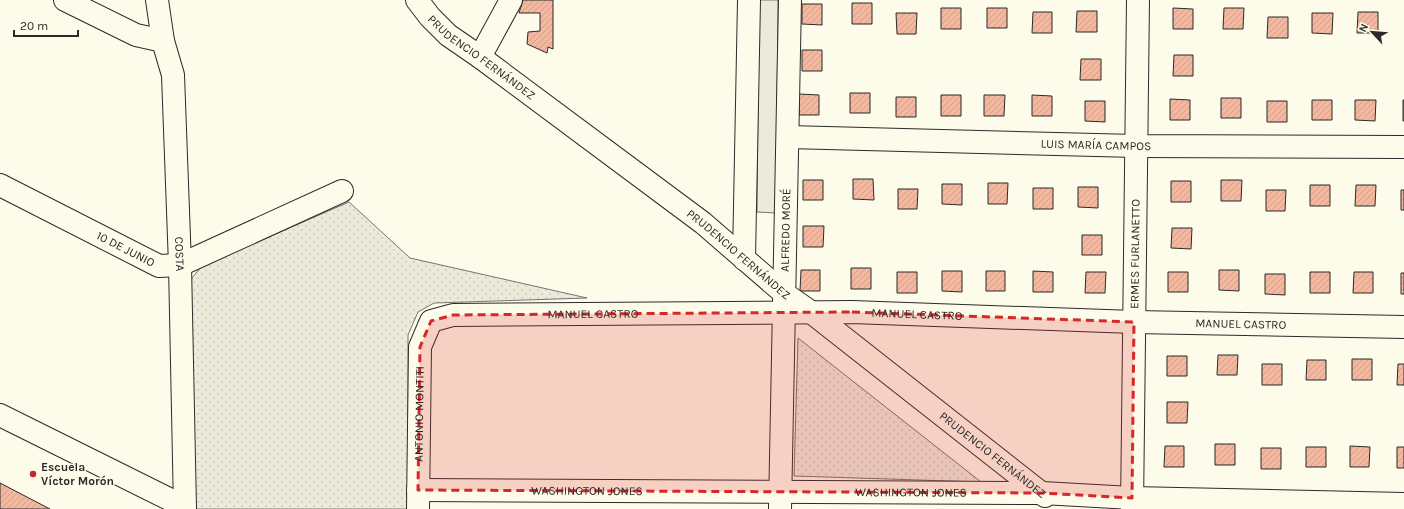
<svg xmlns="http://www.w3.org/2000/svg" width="1404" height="509" font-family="Karla,sans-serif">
<defs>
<pattern id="park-dots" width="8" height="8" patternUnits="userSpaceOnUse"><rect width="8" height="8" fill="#ecebdb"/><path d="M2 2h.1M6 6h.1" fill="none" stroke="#cbcabc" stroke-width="1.8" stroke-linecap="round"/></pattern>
<pattern id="building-hatch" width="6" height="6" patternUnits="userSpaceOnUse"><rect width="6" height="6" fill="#f2b8a0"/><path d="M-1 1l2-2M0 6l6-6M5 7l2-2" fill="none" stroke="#d09e8a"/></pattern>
</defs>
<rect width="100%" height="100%" fill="#fdfbea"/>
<path fill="#ecebdb" stroke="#74746e" d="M759 0H778L776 213 757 212Z"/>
<path fill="url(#park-dots)" stroke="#74746e" d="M349 202 410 258 587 298 434 303 418 312 408 335V509H194L189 292 192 278 202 266Z
M798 338 981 482 794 476Z"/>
<path fill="url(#building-hatch)" stroke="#2b2b2b" d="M523 0H553V49L548 47 547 53 527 44 528 32 540 31V13H519Z
M852 3H872V24H852Z
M802 4H822V25L802 24Z
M941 8H961V29H941Z
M987 8H1007V28H987Z
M1173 8 1193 9V29H1173Z
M1224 8H1244L1243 29H1223Z
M1077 11H1097V32H1076Z
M1033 12H1052V33H1032Z
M1358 12H1378V33H1357Z
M896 13H917L916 34H897Z
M1312 13H1333L1332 34 1312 33Z
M1268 17H1288V38H1267Z
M802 50H822V71H802Z
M1174 55H1193V76H1173Z
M1081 59H1101V80H1080Z
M850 93H870V113H850Z
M799 94 819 95V115H799Z
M941 95H961V116H941Z
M984 95H1005L1004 116H984Z
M1032 95 1052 96V116H1032Z
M896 97H916V117H896Z
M1221 98H1241V118H1221Z
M1170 99 1190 100V120H1170Z
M1312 100H1332V120H1312Z
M1355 100H1376L1375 121 1355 120Z
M1403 100H1404V121H1403Z
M1085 101H1105V122L1085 121Z
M1267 101H1287V122H1267Z
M853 179H873L874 200 853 199Z
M803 180H823V200H803Z
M1221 180H1242L1241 201H1221Z
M1171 181H1191V202H1171Z
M988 183H1008L1007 204H988Z
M942 184H962V205L942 204Z
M1310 185H1330V206H1310Z
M1356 185H1376L1375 206H1355Z
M1078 187H1098V208L1078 207Z
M1033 188H1053V209H1033Z
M898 189H918L917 209H898Z
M1266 190H1286L1285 211H1266Z
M1401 190H1404V210H1401Z
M803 226H824L823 247H803Z
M1172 228H1192L1191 249 1171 248Z
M1082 235H1102V255H1082Z
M851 268H871V289H851Z
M801 270H820V291H800Z
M1219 270H1239V291L1219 290Z
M942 271H962V292L942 291Z
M986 271H1005V291H986Z
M1033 271 1053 272V292H1033Z
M897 272H917V293H897Z
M1086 272H1106L1105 293H1085Z
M1168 272H1188V292H1168Z
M1310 272H1330V293H1310Z
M1354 272H1373V293H1353Z
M1401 273H1404V294H1401Z
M1265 274H1285V295L1265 294Z
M1218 355H1238L1237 375H1217Z
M1167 356H1187V376H1167Z
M1352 359H1372V380H1352Z
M1307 360H1326V380H1306Z
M1262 364H1282V385H1262Z
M1398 364H1404V385H1397Z
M1167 402H1188L1187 423H1167Z
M1215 444H1235V465H1215Z
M1165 446H1184V467H1164Z
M1350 446 1370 447 1369 467H1350Z
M1306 447H1326V467H1306Z
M1397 447H1404V468H1397Z
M1261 448H1281V469H1261Z
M0 483 50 509H0Z"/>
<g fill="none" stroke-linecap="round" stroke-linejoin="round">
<defs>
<g id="minor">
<path d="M65 0 136 35 163 41"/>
<path id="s1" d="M157 0 163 41 173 75 180 265 185 509"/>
<path id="s2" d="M417 0 430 17 448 35 480 57 703 223 785 294 811 312 1045 496"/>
<path d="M480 57 511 0"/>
<path id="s3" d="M788 137 1136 146 1404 147"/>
<path id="s4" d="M0 185 159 266 180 265 342 191"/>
<path d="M744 259 749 0"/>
<path d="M0 415 185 507"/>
<path id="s5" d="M418 490 1042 493 1132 498 1404 504"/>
<path id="s6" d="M418 509 420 347 431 321 453 315 852 312 1134 322 1404 327"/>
<path id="s7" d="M780 509 790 0"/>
<path id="s8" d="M1132 509 1138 0"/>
</g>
</defs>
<use href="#minor" stroke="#2b2b2b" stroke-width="24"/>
<use href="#minor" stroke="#fdfbea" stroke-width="22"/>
</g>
<path fill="#d62828" fill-opacity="0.2" stroke="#d62828" stroke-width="3" stroke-dasharray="8 5" stroke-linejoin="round" d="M852 312 1134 322 1132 498 1042 493 418 490 420 347 431 321 453 315Z"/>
<circle fill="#c62828" stroke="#fdfbea" stroke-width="1.5" cx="33" cy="474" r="4"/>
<g text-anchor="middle" stroke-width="3" stroke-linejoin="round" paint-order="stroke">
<g font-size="12" fill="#2b2b2b" stroke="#fdfbea">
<text dy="4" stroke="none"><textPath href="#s2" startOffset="87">PRUDENCIO FERNÁNDEZ</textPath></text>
<text dy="4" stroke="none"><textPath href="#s3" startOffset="308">LUIS MARÍA CAMPOS</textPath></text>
<text dy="4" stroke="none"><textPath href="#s7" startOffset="279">ALFREDO MORÉ</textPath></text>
<text dy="4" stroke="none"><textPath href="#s4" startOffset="141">10 DE JUNIO</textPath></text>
<text dy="4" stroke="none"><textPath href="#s1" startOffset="256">COSTA</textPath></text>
<text dy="4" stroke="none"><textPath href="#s8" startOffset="255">ERMES FURLANETTO</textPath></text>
<text dy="4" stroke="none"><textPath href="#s2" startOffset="411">PRUDENCIO FERNÁNDEZ</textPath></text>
<text dy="4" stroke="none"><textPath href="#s6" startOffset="353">MANUEL CASTRO</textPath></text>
<text dy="4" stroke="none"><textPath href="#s6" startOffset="677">MANUEL CASTRO</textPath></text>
<text dy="4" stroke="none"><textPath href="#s6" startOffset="1001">MANUEL CASTRO</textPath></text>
<text dy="4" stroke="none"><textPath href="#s6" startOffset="95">ANTONIO MONTITI</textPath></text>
<text dy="4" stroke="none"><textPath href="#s2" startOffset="735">PRUDENCIO FERNÁNDEZ</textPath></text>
<text dy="4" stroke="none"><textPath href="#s5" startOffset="169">WASHINGTON JONES</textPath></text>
<text dy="4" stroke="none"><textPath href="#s5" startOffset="493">WASHINGTON JONES</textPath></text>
</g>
<g font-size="12" font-weight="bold" fill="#2b2b2b" stroke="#fdfbea" text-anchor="start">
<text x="41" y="471">Escuela<tspan x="41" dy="14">Víctor Morón</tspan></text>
</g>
</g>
<g transform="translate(1372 32) rotate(296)" stroke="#fdfbea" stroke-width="3" paint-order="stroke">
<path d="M0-3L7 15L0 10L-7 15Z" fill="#2b2b2b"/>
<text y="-6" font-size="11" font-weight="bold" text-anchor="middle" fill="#2b2b2b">N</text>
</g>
<path d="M14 30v6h64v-6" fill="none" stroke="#2b2b2b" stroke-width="2"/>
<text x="20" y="30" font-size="12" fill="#2b2b2b" stroke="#fdfbea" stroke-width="3" paint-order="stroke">20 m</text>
</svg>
